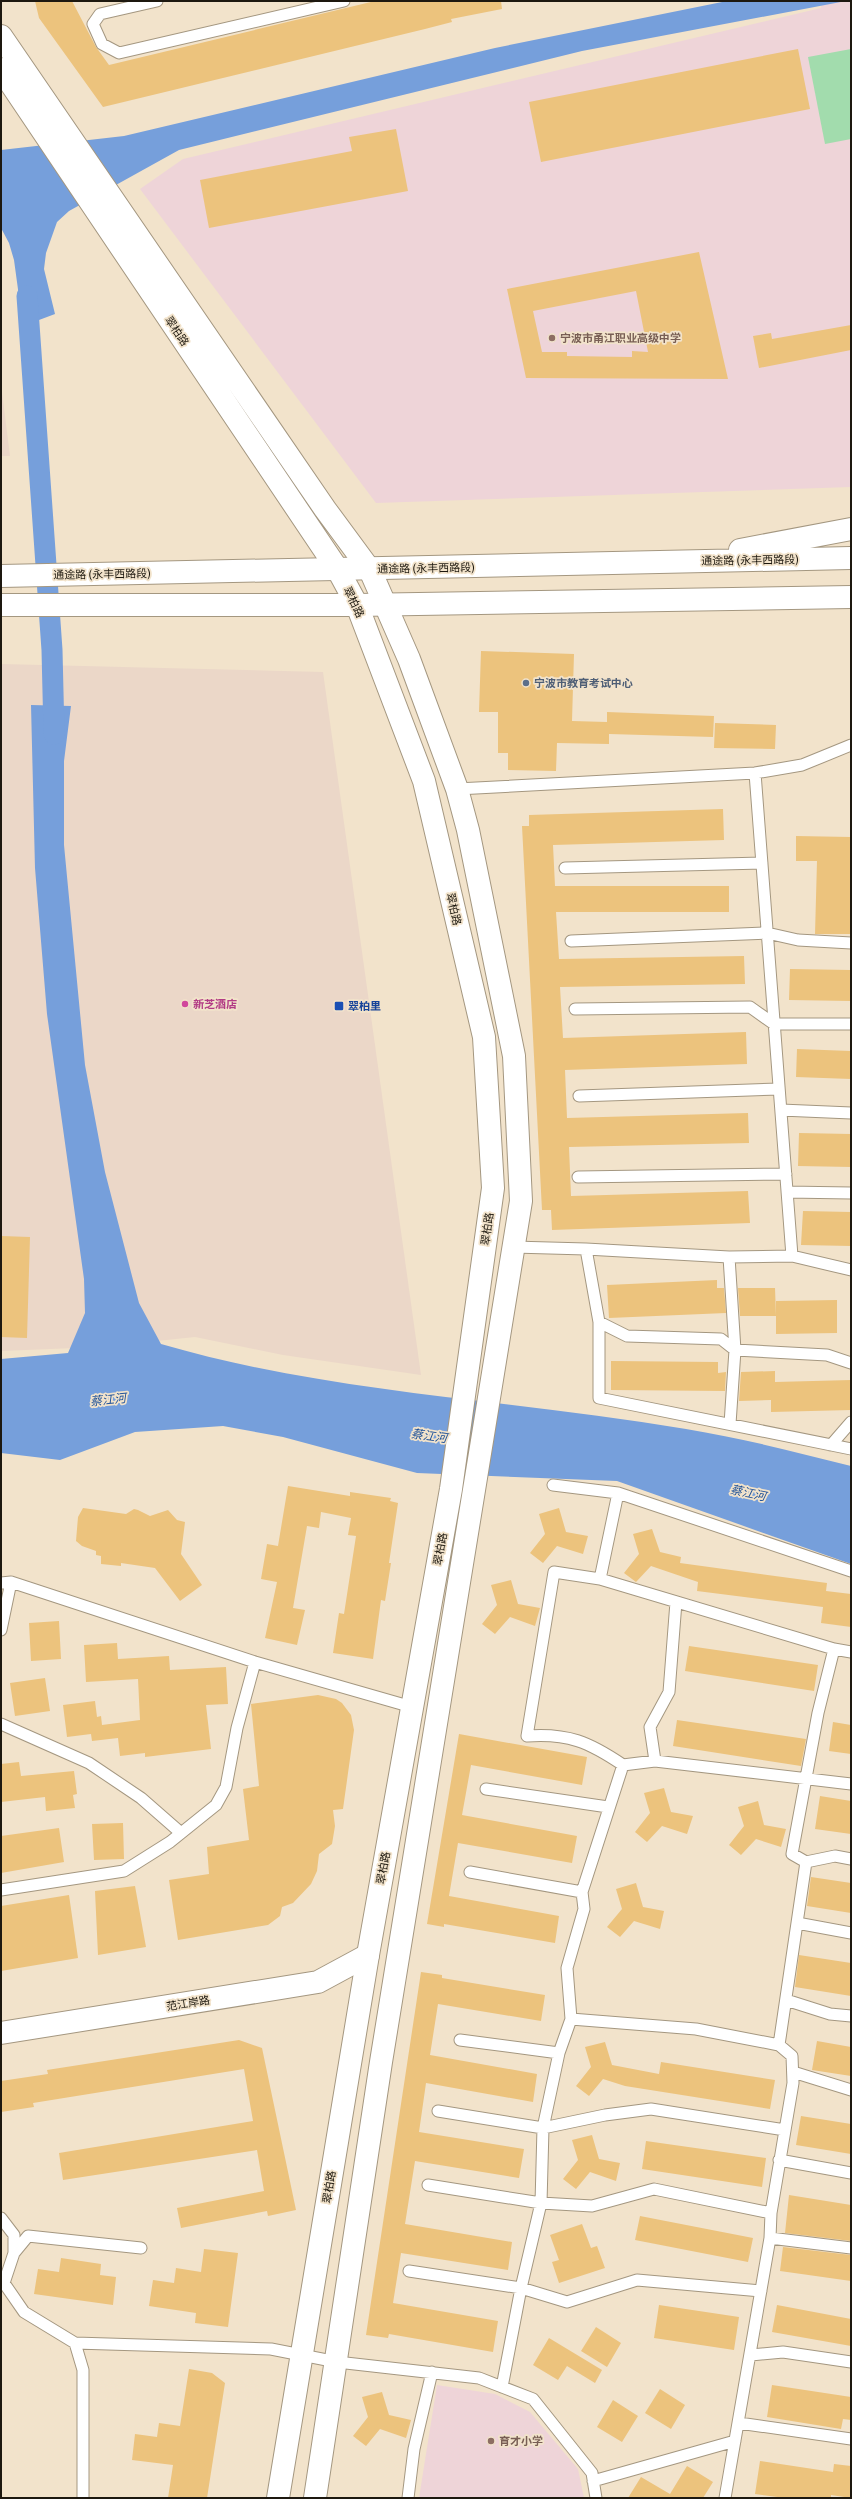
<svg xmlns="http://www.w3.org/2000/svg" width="852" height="2499" font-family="Literata,'Noto Sans SC',serif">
<rect width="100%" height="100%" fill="#f2e3cb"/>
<path fill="#ebd7c8" d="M1 384 10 456H1Z
M1 664 323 672 421 1375 283 1355 195 1337 100 1347 1 1351Z"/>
<path fill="#eed4d8" d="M822 1H851V487L376 503 140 189 183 159 821 8Z
M437 2385 495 2394 530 2412 578 2469 584 2498H419Z"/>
<path fill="#a2dcad" d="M851 49V139L825 144 808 57Z"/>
<path fill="#769fdb" d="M727 1H846L582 51 179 150 69 211 57 222 46 253 44 269 55 314 23 326 14 260 9 243 1 228V150L124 136 495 48Z
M31 705 71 706 64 761V845L85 1065 105 1172 139 1303 161 1344C332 1394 511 1399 686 1429 741 1438 796 1452 851 1466V1564L617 1481 417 1473 283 1437 223 1426 135 1432 60 1460 1 1453V1359L68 1353 85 1313 84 1279 47 1014 35 868Z"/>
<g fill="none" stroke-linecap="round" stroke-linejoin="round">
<path stroke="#769fdb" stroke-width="21" d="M27 296 52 650 54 734"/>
</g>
<path fill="#ecc37d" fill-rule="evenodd" d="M35 1H72L96 47 109 65 375 1H501L502 9 451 19 452 22 425 29 103 107 39 18Z
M798 49 810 109 541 162 529 102Z
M396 129 408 191 209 228 200 180 352 151 349 137Z
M699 252 728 379 526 378 507 289ZM636 291 648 352 632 351V357L567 356V352H542L533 311Z
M851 325V350L759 368 753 336 771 333 772 339Z
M481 651 574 654 572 721 607 722V712L714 716 713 737 609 734V744L557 743 556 771 508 770V753H498V712H479Z
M715 723 776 725 775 749 714 748Z
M723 809 724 840 553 845 555 886H729V912H556L559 959 744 956 745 984 560 987 563 1038 746 1032 747 1064 565 1070 567 1118 748 1113 749 1143 569 1147 571 1196 748 1191 750 1223 552 1230 551 1210H542L522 826H529V815Z
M796 836 851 837V934H815L817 861H796Z
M790 969 851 970V1001L789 1000Z
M797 1049 851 1051V1079L796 1077Z
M799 1133 851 1134V1167L798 1166Z
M803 1211 851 1212V1246L801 1245Z
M1 1236 30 1237 27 1338 1 1337Z
M717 1280V1288H724L726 1313 609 1318 607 1285Z
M738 1288H775L776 1316H740Z
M837 1300V1333L776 1334V1301Z
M611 1361 718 1362V1373L726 1372 725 1391 611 1390Z
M775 1371V1382L851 1380V1410L771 1412V1400L739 1401 741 1372Z
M288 1486 350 1496V1492L391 1498 390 1501 398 1503 389 1563H391L385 1601 381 1600 373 1659 333 1653 339 1613 344 1614 356 1536 348 1535 351 1518 321 1512 319 1528 307 1526 293 1608 305 1610 297 1645 265 1638 277 1582 261 1579 267 1544 278 1546Z
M83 1508 126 1514 134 1509 138 1510 150 1516 168 1510 177 1520 185 1522 181 1554 202 1585 180 1601 155 1568 121 1563V1566L101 1564V1556L96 1555V1551L82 1546 76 1541 78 1517Z
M559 1508 566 1532 588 1536 583 1554 557 1546 543 1563 530 1553 545 1534 539 1514Z
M652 1529 660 1552 681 1557 680 1563 827 1583 826 1591 851 1594V1627L821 1623 823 1607 697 1591 698 1582 651 1566 636 1582 624 1573 639 1554 633 1534Z
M511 1580 518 1604 540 1608 535 1626 510 1617 495 1634 482 1624 497 1605 491 1585Z
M59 1621 61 1659 31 1661 29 1623Z
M117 1643 118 1659 169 1656 170 1670 226 1667 228 1704 206 1705 211 1749 145 1757V1753L120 1756 118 1738 92 1741 91 1734 67 1737 63 1705 95 1701 97 1717 101 1716 102 1725 140 1720 138 1679 86 1682 84 1645Z
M689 1646 818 1665 814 1691 685 1671Z
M45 1678 50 1711 15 1716 10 1683Z
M318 1695 336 1699 342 1703 351 1715 354 1730 343 1809 333 1810 335 1826 332 1844 319 1854 317 1871 311 1884 293 1903 282 1907 280 1916 268 1925 178 1940 169 1880 209 1874 207 1847 249 1840 243 1789 259 1786 251 1704Z
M677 1720 806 1739 801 1766 673 1746Z
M833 1722 851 1725V1754L829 1751Z
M459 1734 587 1757 582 1785 471 1765 462 1815 577 1836 572 1863 458 1843 449 1896 559 1916 555 1943 444 1924V1927L427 1924Z
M19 1762 21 1776 74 1771 77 1794 73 1795 75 1808 46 1811 45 1797 1 1802V1764Z
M664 1788 671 1812 693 1816 687 1834 662 1826 647 1842 635 1832 650 1813 644 1793Z
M820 1796 851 1801V1834L815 1829Z
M758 1801 764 1825 786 1829 781 1847 756 1839 741 1855 729 1845 744 1826 738 1807Z
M123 1823 124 1859 94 1860 92 1824Z
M59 1828 64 1862 1 1873V1836Z
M811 1877 851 1883V1913L807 1906Z
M636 1883 643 1907 664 1911 660 1929 634 1921 620 1937 607 1927 622 1909 616 1889Z
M135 1886 146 1947 98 1955 95 1891Z
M69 1895 78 1958 1 1971V1906Z
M799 1955 851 1963V1996L795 1987Z
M421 1972 442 1975V1978L545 1995 541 2021 438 2004 430 2055 537 2074 533 2102 426 2083 419 2132 524 2149 519 2178 415 2161 405 2224 512 2242 508 2270 401 2253 393 2303 498 2321 493 2352 389 2334 388 2338 366 2335Z
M239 2040 262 2048 296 2210 268 2216 267 2211 181 2228 177 2208 264 2191 257 2150 63 2180 59 2153 253 2121 244 2069 33 2103 34 2107 1 2112V2081L48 2074 47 2070Z
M817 2041 851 2047V2076L812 2070Z
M605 2042 612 2065 659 2074 661 2062 775 2080 770 2109 625 2086 603 2079 589 2096 576 2086 591 2067 585 2047Z
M801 2116 851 2124V2154L796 2145Z
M592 2135 599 2159 620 2163 616 2181 590 2172 576 2189 563 2179 578 2160 572 2140Z
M646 2141 766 2158 762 2187 642 2169Z
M789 2195 851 2205V2241L785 2233Z
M640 2216 753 2238 748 2262 635 2240Z
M582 2224 591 2248 597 2246 605 2268 559 2283 552 2262 559 2260 550 2235Z
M783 2247 851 2255V2281L780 2271Z
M204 2249 238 2253 228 2327 195 2323 196 2313 149 2306 153 2280 174 2283 176 2268 201 2272Z
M61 2258 101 2264 100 2275 116 2277 113 2305 34 2294 38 2269 59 2272Z
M659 2305 739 2317 734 2350 654 2338Z
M777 2305 851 2319V2346L772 2332Z
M596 2327 621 2343 607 2367 581 2351Z
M549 2338 602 2370 595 2383 567 2366 558 2380 533 2365Z
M189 2369 212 2373 225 2383 207 2498H168L173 2465 132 2460 135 2434 157 2437 159 2423 180 2426Z
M772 2385 851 2397V2420L843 2419 841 2429 767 2417Z
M660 2389 685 2405 671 2429 645 2413Z
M382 2392 389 2415 411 2420 406 2438 380 2429 366 2446 353 2436 368 2417 362 2397Z
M613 2400 638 2416 622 2442 597 2427Z
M760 2461 833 2472 834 2464 851 2466V2498L831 2495V2498H785L755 2494Z
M687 2466 713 2482 703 2498H628L641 2477 670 2494Z"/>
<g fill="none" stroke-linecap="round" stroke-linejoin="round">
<defs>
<path id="service" d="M157 1 100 14 93 24 102 44 119 53 344 1
M755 773 792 1256
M457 789 755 773 802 765 851 745
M565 868 762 863
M571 941 767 933 798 940 851 943
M575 1009 750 1007 774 1024H851
M579 1096 779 1089
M781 1110 851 1113
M578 1177 786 1174
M787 1192 851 1193
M513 1247 586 1249 599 1322V1398L851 1449
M586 1249 729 1257 792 1256 851 1270
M729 1257 735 1350 730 1424
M599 1322 627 1336 721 1339 735 1350 827 1355 851 1363
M831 1445 851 1422
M553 1485 618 1493 851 1571
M618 1493 600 1579 834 1649
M600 1579 554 1572 527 1736C568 1733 589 1742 623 1765
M1 1583 11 1582 255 1662 412 1707
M1 1630 11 1582
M1 1724 89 1763 141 1798 181 1833
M655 1761 650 1727 669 1692 676 1602
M486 1789 608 1807
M806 1862 835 1856 851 1859
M470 1872 582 1892
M1 1890 124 1871 170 1842 216 1805 226 1787 237 1728 255 1662
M797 1923 851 1933
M786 2000 830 2014 851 2016
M571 2019 696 2029 779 2045
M460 2040 559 2053
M793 2072 851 2090
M438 2111 543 2128 605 2115 651 2109 785 2130
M779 2160 851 2173
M428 2185 541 2203 592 2206 654 2189 771 2213
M1 2218 14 2235V2253L4 2283 24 2312 75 2343 271 2349 337 2362 479 2378 533 2399 592 2473 596 2498
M770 2238 851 2248
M14 2253 28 2236 141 2248
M409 2271 521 2288 567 2302 637 2280 761 2291
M75 2343 83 2370V2498
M751 2355 783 2352 851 2362
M502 2387 521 2288 541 2203 543 2128 559 2053 571 2019 567 1968 584 1909 582 1892 623 1765 655 1761 851 1784
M739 2423 851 2439
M593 2481 735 2441
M408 2498 414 2449 432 2372
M725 2498 770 2238 771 2213 793 2083 792 2056 779 2045 806 1862 792 1854 818 1713 834 1649 851 1652"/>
<path id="tertiary" d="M1 2033 318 1982 368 1955"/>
<path id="secondary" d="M1 36 325 509 370 570 409 659 457 789 468 830 514 1056 521 1201 381 2062 315 2498
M1 69 338 570 357 605 424 781 484 1037 493 1188 451 1489 368 1955 278 2498"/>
<path id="primary" d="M740 550 851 529
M1 576 851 558
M1 605H357L851 597"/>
</defs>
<use href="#service" stroke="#a49780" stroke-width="13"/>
<use href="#tertiary" stroke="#a49780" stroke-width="24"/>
<use href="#secondary" stroke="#a49780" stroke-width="24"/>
<use href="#primary" stroke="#a49780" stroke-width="24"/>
<use href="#service" stroke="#fff" stroke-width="11"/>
<use href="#tertiary" stroke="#fff" stroke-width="22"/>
<use href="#secondary" stroke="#fff" stroke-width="22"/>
<use href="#primary" stroke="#fff" stroke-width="22"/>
</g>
<g fill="#8d6e63" stroke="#f2e3cb" stroke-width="1.5">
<circle cx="552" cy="338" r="4"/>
<circle cx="491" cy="2441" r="4"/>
</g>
<circle fill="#5c6f8a" stroke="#f2e3cb" stroke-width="1.5" cx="526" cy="683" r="4"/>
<circle fill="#d1479c" stroke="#f2e3cb" stroke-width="1.5" cx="185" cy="1004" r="4"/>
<rect fill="#1a4fb4" stroke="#f2e3cb" stroke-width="1.5" x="334" y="1001" width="10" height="10" rx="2"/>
<g text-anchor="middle" stroke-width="3.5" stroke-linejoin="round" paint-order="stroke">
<g font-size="11" fill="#1d180f" stroke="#f2e3cb">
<text transform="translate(177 331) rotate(56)" y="4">翠柏路</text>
<text transform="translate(750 560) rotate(-1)" y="4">通途路 (永丰西路段)</text>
<text transform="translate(426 568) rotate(-1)" y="4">通途路 (永丰西路段)</text>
<text transform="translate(102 574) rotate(-1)" y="4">通途路 (永丰西路段)</text>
<text transform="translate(354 602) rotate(64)" y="4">翠柏路</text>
<text transform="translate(454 909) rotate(77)" y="4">翠柏路</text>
<text transform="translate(487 1229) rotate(-82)" y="4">翠柏路</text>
<text transform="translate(440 1549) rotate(-80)" y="4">翠柏路</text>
<text transform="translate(383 1868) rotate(-80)" y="4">翠柏路</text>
<text transform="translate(188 2003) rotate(-9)" y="4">范江岸路</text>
<text transform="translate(329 2187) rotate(-81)" y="4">翠柏路</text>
</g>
<g font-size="11" font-weight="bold" fill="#785e54" stroke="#f2e3cb" text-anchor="start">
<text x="560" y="342">宁波市甬江职业高级中学</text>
<text x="499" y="2445">育才小学</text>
</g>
<g font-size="11" font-weight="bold" fill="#4e5e75" stroke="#f2e3cb" text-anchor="start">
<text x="534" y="687">宁波市教育考试中心</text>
</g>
<g font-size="11" font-weight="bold" fill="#b23c85" stroke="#f2e3cb" text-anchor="start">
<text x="193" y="1008">新芝酒店</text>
</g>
<g font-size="11" font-weight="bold" fill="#164399" stroke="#f2e3cb" text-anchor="start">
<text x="348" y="1010">翠柏里</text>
</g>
<g font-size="12" font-style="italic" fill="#1d5098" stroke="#f2e3cb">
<text transform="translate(108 1400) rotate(-6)" y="4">蔡江河</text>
<text transform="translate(429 1436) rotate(8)" y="4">蔡江河</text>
<text transform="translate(748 1493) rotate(12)" y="4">蔡江河</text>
</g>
</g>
<rect width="852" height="2499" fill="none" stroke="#1d180f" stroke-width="4"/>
</svg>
